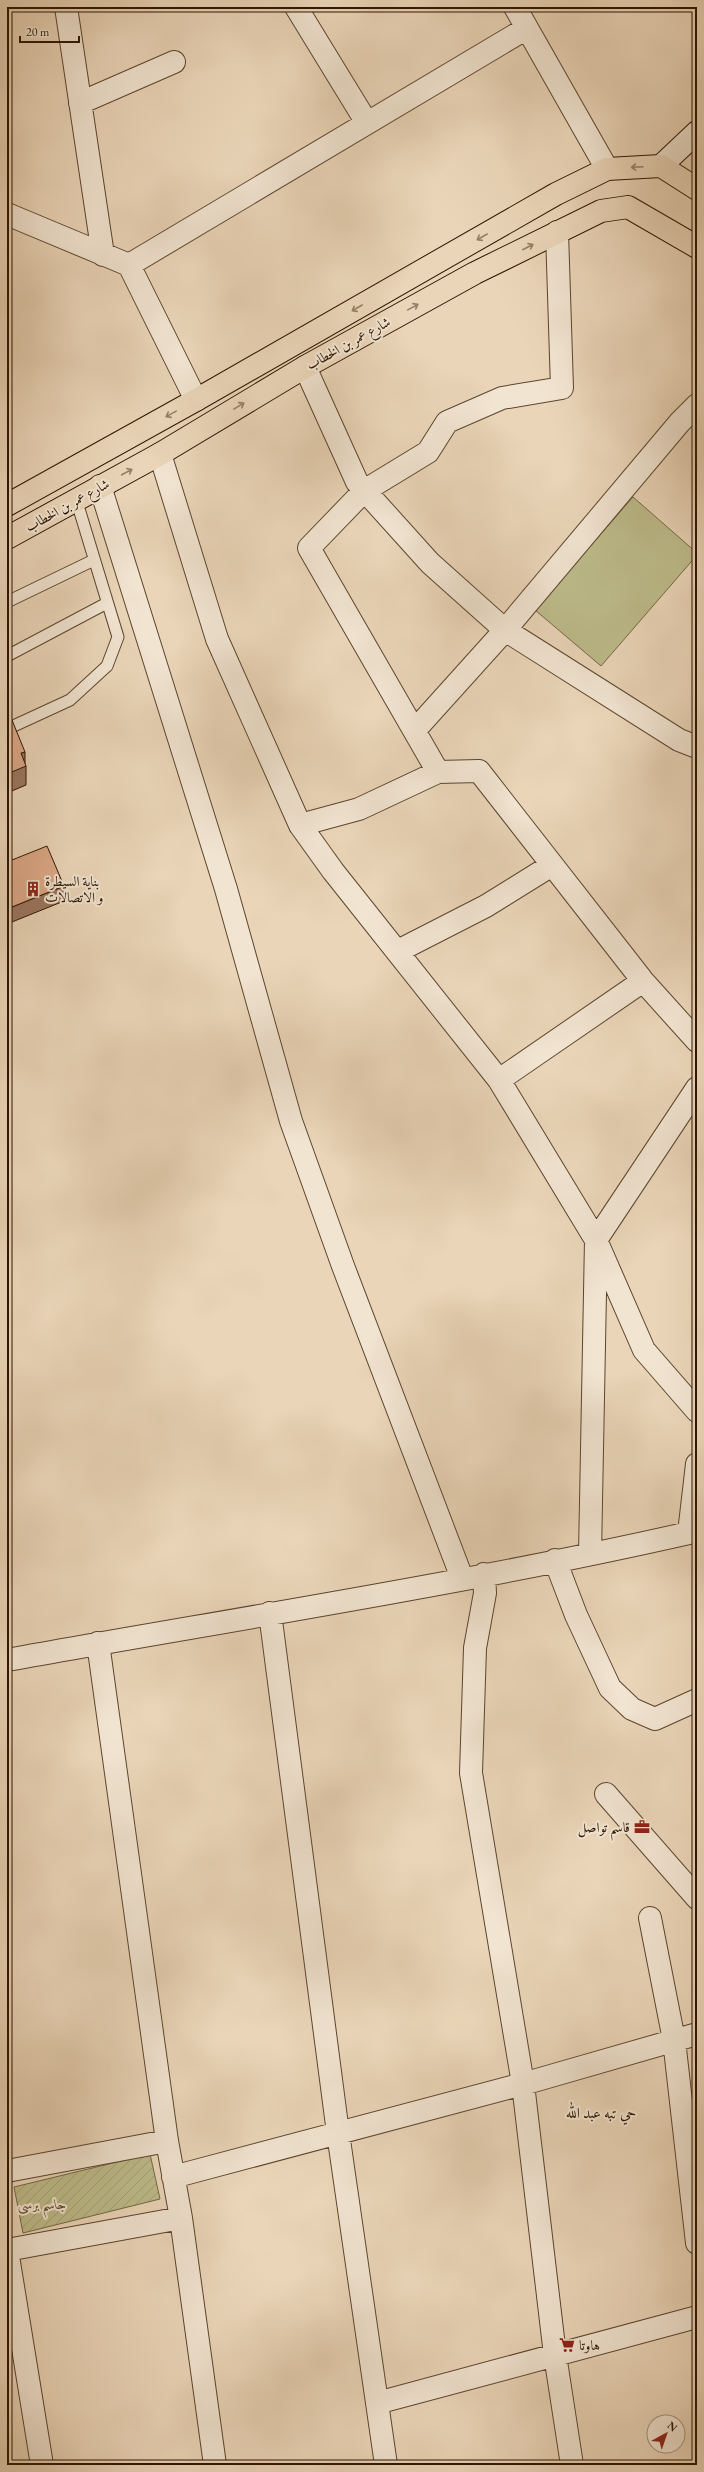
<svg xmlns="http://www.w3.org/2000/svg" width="704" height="2472" font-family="'EB Garamond',Amiri,serif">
<defs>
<pattern id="garden-furrows" width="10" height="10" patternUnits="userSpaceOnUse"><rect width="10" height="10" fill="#bdbb8a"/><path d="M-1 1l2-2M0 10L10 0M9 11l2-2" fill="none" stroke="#a3a075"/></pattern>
</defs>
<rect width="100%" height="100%" fill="#ead5b8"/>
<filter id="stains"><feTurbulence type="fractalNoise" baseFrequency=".005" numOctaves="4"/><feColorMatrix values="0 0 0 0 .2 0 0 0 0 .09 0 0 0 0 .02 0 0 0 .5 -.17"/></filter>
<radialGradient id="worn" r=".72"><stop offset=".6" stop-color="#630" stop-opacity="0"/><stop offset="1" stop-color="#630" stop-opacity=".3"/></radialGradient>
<path fill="url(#garden-furrows)" stroke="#756845" d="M150 2154 160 2199 23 2233 14 2187Z"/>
<path fill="#bdbb8a" stroke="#756845" d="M633 497 697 553V555L601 666 535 610Z"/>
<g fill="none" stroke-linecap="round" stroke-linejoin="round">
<defs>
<path id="lane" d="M7 602 94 560
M7 656 107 603
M7 729 70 700 107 666 118 637 76 499"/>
<path id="street" d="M66 7 103 255
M296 7 367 123
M515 7 607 169
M80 103 174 62
M7 214 129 265 196 400
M129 265 527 28
M305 367 357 482 430 563 505 630 679 740 697 747
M160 454 217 639 300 825 333 871 499 1080 596 1240 590 1554
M100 486 226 889 291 1121 343 1266 462 1578
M415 730 505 630 680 422 697 405
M438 772 309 548 364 491 428 452 447 422 502 398 562 388 557 232
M300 825 359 809 438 772 479 771 643 981 697 1041
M398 951 486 906 552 865
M499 1080 643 981
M697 1088 596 1240 644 1350 697 1411
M555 1560 576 1615 610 1688 632 1709 655 1719 697 1700
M484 1574 485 1593 475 1648 471 1773 523 2084 555 2355 572 2465
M270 1613 338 2133 386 2465
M98 1643 167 2141 181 2218 215 2465
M7 1660C235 1619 464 1584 689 1533L697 1464
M606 1794 697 1898
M650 1918 674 2040 697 2243
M7 2171 167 2141
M173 2177 523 2084 697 2034
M7 2250 42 2465
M7 2250 181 2218
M377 2403 697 2317"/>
<path id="secondary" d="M661 166 697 132"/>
<path id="primary" d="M7 505 196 400 556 194 607 169 661 166 697 189
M7 538 160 454 305 367 475 273 601 211 628 207 697 247"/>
</defs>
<use href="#lane" stroke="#5c452e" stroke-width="13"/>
<use href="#street" stroke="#5c452e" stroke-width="24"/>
<use href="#secondary" stroke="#2d1500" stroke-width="24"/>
<use href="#primary" stroke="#2d1500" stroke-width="24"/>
<use href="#lane" stroke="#f1e4d1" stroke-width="11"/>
<use href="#street" stroke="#f1e4d1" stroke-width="22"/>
<use href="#secondary" stroke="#f1e4d1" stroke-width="22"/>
<use href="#primary" stroke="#ead5b8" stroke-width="22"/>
</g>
<path fill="#9b765f" stroke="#2d1500" d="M25 752V766H26V785L7 793V774L21 753Z
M64 886V901L7 924V909Z"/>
<path fill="#dda888" stroke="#2d1500" d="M12 720 25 752 21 753 26 766 7 774V722Z
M47 846 64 886 7 909V862Z"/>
<defs><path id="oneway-shaft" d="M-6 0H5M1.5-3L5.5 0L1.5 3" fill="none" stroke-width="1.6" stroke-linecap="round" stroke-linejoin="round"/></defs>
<g stroke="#957f65">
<use href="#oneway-shaft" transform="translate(637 167) rotate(177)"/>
<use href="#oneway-shaft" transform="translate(482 237) rotate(150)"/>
<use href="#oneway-shaft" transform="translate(528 247) rotate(-27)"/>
<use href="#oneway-shaft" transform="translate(413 307) rotate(-29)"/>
<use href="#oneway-shaft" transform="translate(357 308) rotate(150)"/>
<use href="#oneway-shaft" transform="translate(239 406) rotate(-31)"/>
<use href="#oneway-shaft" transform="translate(171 414) rotate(151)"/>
<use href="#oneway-shaft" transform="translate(127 472) rotate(-28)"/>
</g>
<defs>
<symbol id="building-bare" viewBox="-9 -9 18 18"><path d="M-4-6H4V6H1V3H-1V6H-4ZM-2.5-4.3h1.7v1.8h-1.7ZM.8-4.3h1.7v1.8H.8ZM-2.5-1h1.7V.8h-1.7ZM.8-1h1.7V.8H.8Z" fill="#8f2418" stroke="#f1e4d1" stroke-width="2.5" paint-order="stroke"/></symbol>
<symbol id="office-bare" viewBox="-9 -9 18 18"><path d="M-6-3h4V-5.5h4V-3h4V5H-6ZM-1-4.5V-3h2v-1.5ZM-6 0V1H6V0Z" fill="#8f2418" stroke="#f1e4d1" stroke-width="2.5" paint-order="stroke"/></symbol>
<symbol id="supermarket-bare" viewBox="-9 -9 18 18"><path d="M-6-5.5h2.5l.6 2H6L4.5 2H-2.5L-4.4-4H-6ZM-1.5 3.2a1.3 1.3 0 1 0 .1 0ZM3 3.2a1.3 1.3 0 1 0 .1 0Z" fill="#8f2418" stroke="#f1e4d1" stroke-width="2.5" paint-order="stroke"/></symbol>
</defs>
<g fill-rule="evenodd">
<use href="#building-bare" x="22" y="878" width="22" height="22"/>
<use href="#office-bare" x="631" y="1816" width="22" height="22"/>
<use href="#supermarket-bare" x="556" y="2334" width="22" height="22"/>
</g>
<g text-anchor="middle" stroke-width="4" stroke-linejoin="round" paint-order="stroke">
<g font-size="14" fill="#2d1500" stroke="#f1e4d1">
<text transform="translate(348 343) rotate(-29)" y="5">شارع عمر بن الخطاب</text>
<text transform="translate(67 505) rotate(-29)" y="5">شارع عمر بن الخطاب</text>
</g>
<g font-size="14" fill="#2d1500" stroke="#f1e4d1" text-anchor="start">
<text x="45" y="886">بناية السيطرة<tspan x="45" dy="16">و الاتصالات</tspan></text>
<text x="630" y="1832" text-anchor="end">قاسم تواصل</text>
<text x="579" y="2350">هاوتا</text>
</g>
<g font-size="14" font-style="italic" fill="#584729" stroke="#f1e4d1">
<text x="42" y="2209">جاسم برسی</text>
</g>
<g font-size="15" fill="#2d1500" stroke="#f1e4d1">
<text x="601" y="2118">حي تبه عبد الله</text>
</g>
</g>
<rect width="704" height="2472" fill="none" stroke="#ead5b8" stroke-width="24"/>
<rect x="8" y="8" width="688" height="2456" fill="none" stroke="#2d1500" stroke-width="2"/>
<rect x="12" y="12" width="680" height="2448" fill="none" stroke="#2d1500"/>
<g transform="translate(666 2434) rotate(40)"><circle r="19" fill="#f1e4d1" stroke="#a3917d"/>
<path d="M0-3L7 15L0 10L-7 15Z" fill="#8f2418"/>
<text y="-6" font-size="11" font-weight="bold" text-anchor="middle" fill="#2d1500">N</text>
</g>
<path d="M20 36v6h59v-6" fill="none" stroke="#2d1500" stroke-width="2"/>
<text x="26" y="36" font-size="12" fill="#2d1500" stroke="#f1e4d1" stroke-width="3" paint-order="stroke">20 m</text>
<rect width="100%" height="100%" filter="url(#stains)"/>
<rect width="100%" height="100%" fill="url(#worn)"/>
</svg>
